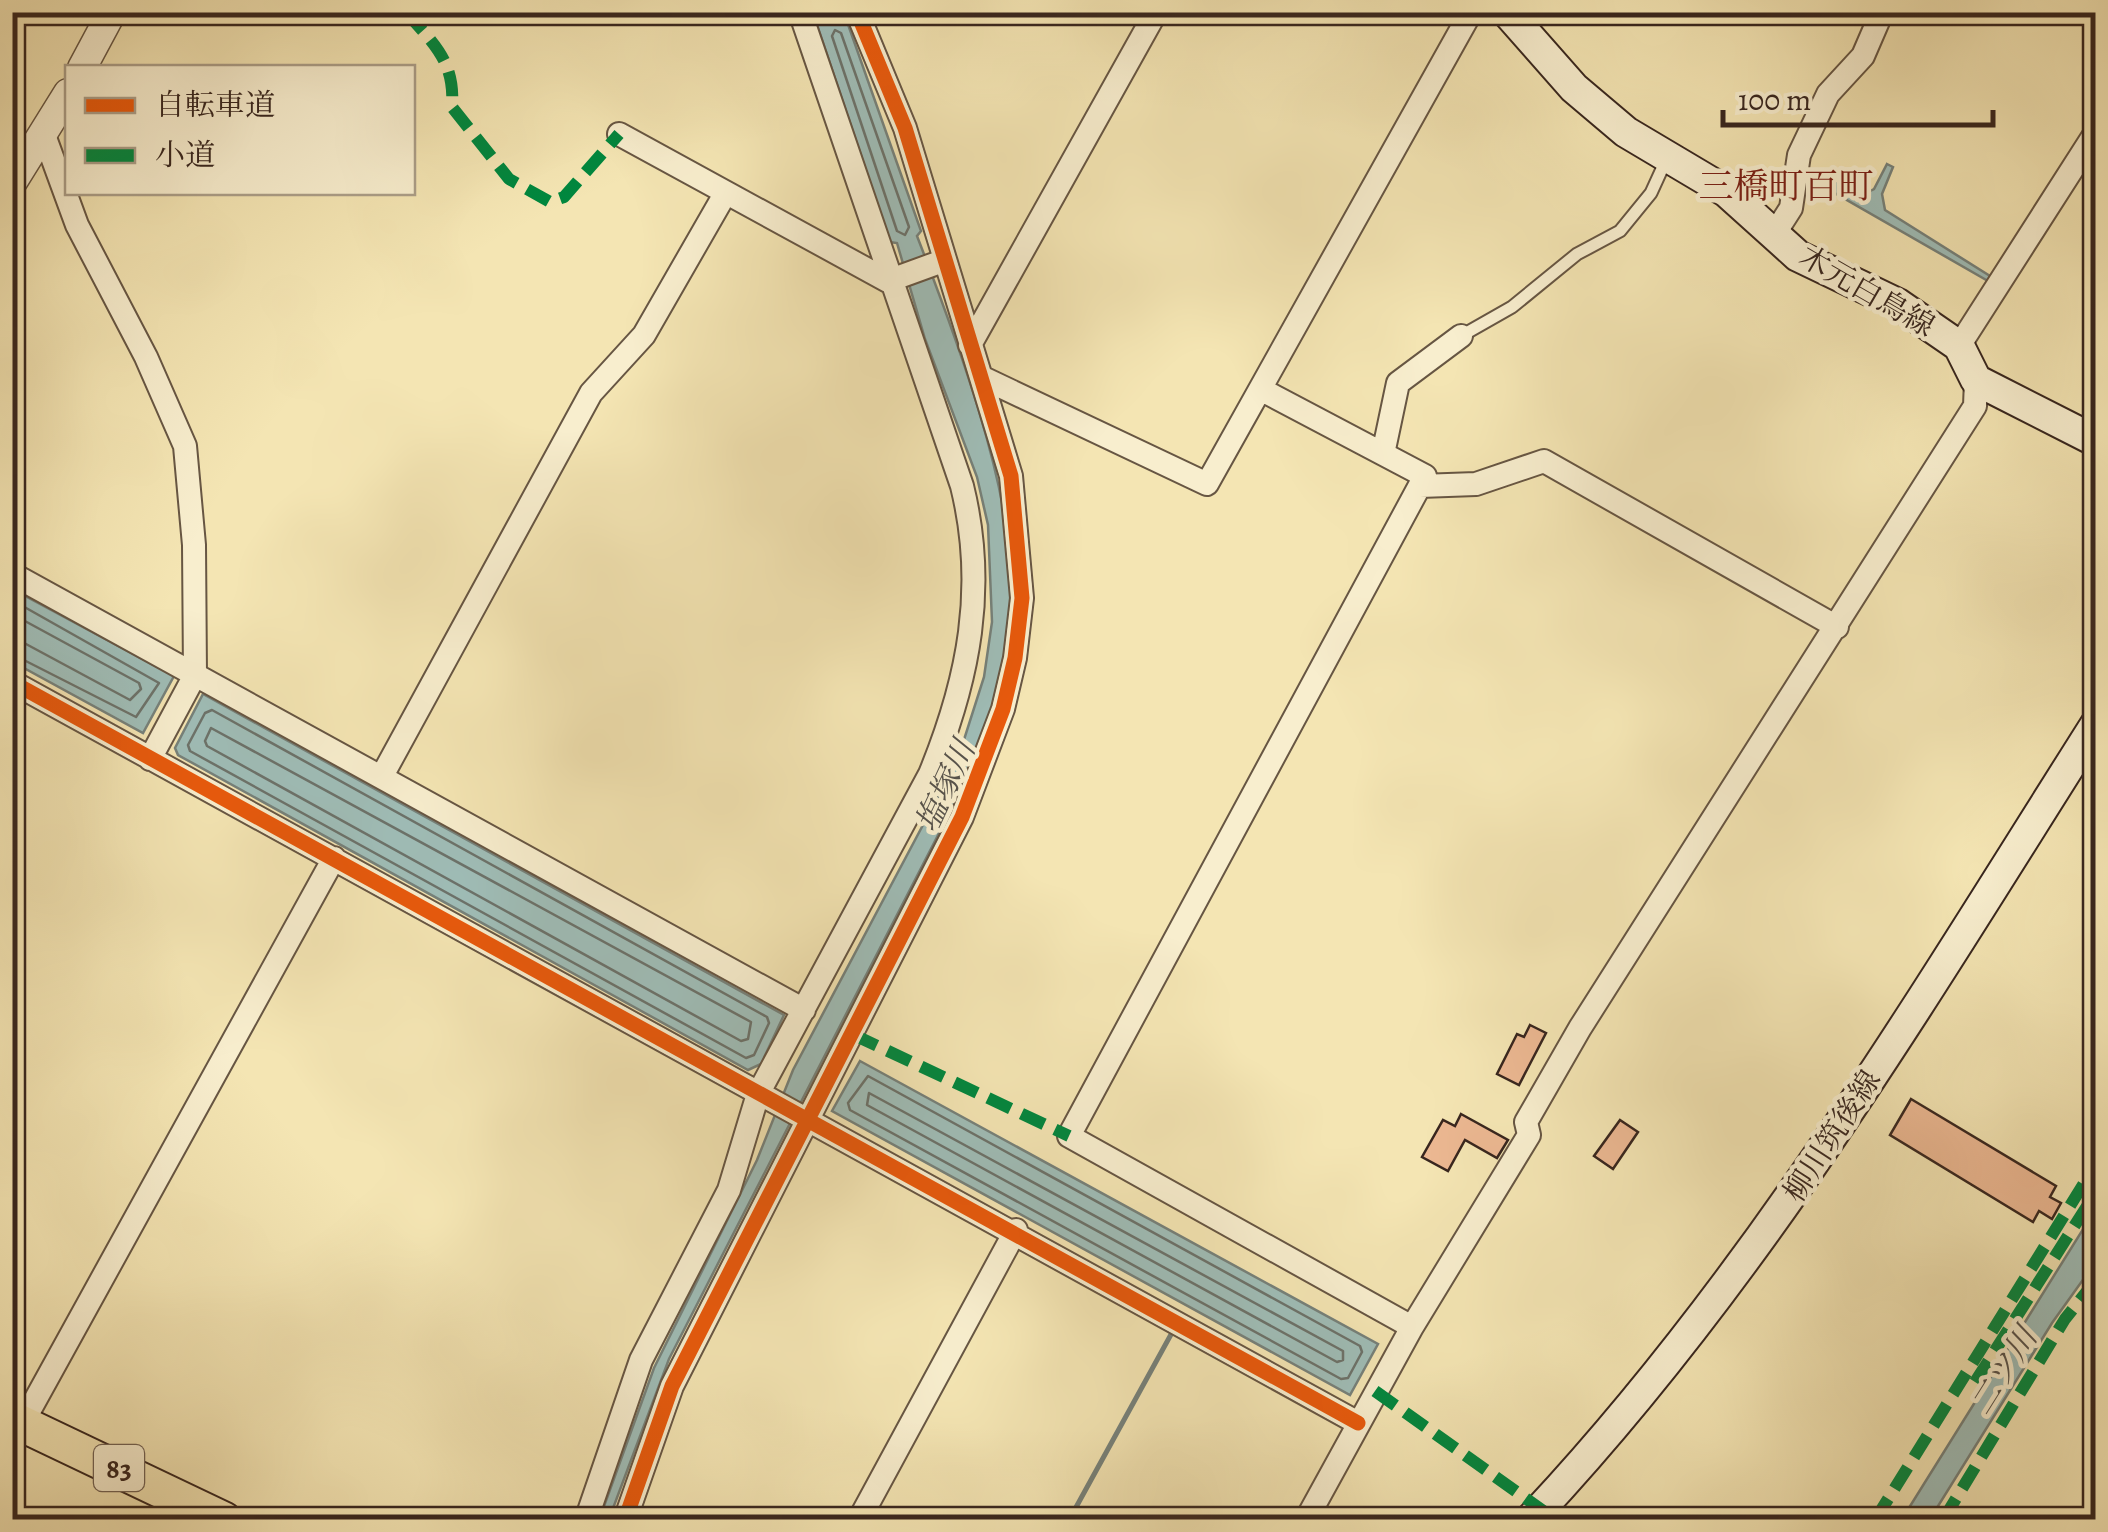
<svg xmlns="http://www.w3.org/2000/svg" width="2108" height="1532" font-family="Alegreya,'Noto Serif JP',serif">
<rect width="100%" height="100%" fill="#f4e5b3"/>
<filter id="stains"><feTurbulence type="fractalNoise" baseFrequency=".002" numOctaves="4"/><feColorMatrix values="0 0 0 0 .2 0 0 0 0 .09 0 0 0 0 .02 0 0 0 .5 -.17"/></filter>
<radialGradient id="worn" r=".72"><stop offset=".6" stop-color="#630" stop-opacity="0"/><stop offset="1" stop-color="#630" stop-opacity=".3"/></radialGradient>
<path fill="#9fbdb7" stroke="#76817a" stroke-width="2.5" d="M813 13H844L921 231 917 236C953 329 1015 491 1011 594 1008 654 994 709 974 765L669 1359 609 1519 599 1520 654 1368 757 1160 793 1070 941 791 962 746 984 677 992 622 988 525 977 477 925 339 897 243 890 242Z
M1887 164 1893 167 1882 194 1885 210 1990 276 1988 281 1805 176 1806 169 1866 193 1874 189Z
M12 589 174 676 143 733 13 662Z
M203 694 784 1015 761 1064 748 1070 178 755 175 748Z
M860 1061 1378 1344 1350 1395 832 1111Z
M2095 1210V1263L2052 1323 1930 1519H1902Z"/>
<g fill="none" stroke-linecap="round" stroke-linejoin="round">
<path stroke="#6c726a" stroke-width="2.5" d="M835 30 841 33 909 227 905 235 897 231 832 36Z
M12 600 159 683 136 717 12 654
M12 614 139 683 141 689 130 700 26 644 12 641
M212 710 767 1017 769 1023 754 1055 746 1058 190 751 188 745 205 713Z
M211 728 751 1022 748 1039 741 1041 207 746 205 741Z
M868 1076 1360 1346 1362 1352 1348 1378 1341 1379 850 1110 848 1103Z
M869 1093 1343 1351V1360L1337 1362 867 1105Z"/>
<path stroke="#76817a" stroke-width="5" d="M1069 1520 1174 1329"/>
</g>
<path fill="#ecb892" stroke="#38261e" stroke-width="2.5" d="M1530 1025 1546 1033 1519 1085 1497 1074 1517 1034 1524 1037Z
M1911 1099 2056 1186 2050 1197 2061 1203 2052 1219 2039 1211 2033 1222 1890 1135Z
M1461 1114 1508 1140 1497 1158 1465 1140 1448 1171 1422 1157 1443 1120 1455 1126Z
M1620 1120 1638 1132 1613 1169 1594 1156Z"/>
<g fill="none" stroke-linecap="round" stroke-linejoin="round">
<defs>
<path id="service" d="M1461 336 1512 307 1577 254 1620 231 1651 193 1667 158"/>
<path id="minor" d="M619 134 888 281 943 261
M44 135 77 225 146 357 185 446 194 545 195 675 150 759
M1775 233 1791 208 1799 155 1828 94 1863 56 1882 12
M970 345 1156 12
M1959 346 2096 132
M981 377 1207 484 1471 12
M1262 390 1425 476 1069 1136 1412 1327
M1383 454 1398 383 1461 336
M1420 486 1476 484 1544 461 1837 627
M12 574 804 1010
M12 682 1358 1423
M382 776 591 393 644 335 725 194
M22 1424 334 858
M586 1520 641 1360 729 1190 758 1094 930 774C969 679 987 587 962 486L800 12
M625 1520 672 1386 962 817 1003 709 1015 658 1022 598 1011 476 905 128 857 12
M859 1520 1016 1230
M1306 1520 1412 1327 1529 1135 1526 1122 1580 1028 1975 406 1976 380"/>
<path id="tertiary" d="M82 68 112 12
M12 183 68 93"/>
<path id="secondary" d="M1507 12 1574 88 1626 132 1727 192 1798 256 1898 304 1959 346 1976 380 2096 441
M1530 1520C1755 1281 1921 1000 2096 724"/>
<path id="primary" d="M12 1419 224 1520"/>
</defs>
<use href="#service" stroke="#675643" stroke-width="15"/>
<use href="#minor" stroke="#675643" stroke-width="26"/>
<use href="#tertiary" stroke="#675643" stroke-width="31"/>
<use href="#secondary" stroke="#38261e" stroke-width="34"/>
<use href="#primary" stroke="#38261e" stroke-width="39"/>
<use href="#service" stroke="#f8eece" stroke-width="11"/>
<use href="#minor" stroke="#f8eece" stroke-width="22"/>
<use href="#tertiary" stroke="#f8eece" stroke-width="28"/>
<use href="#secondary" stroke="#f8eece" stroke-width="30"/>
<use href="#primary" stroke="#f4e5b3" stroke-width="35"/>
<path stroke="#00873e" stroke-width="12" stroke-dasharray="25 12" stroke-linecap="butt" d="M406 12C435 45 455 62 452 107L509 179 550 202 564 197 619 134
M854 1035 1069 1136
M1975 1382 2096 1192
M1375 1391 1556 1520
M1875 1520 2096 1164
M1943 1520 2065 1319 2096 1280"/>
<defs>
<path id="cycleway" d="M12 682 1358 1423
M625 1520 672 1386 962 817 1003 709 1015 658 1022 598 1011 476 905 128 857 12"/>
</defs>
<use href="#cycleway" stroke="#f8eece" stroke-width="21"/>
<use href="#cycleway" stroke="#e8590c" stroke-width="15"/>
</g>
<g text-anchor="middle" stroke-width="9" stroke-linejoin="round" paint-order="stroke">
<rect fill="#f8eece" stroke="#726253" stroke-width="2.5" x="94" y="1445" width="50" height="46" rx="8"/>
<g font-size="28" font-weight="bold" fill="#38261e">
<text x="119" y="1478">83</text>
</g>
<g font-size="30" fill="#38261e" stroke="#f8eece">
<text transform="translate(1867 291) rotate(30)" y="10">木元白鳥線</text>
<text transform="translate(1832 1136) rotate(-57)" y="10">柳川筑後線</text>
</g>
<g font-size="32" font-style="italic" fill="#57534c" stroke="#f8eece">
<text transform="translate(945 786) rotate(-65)" y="11">塩塚川</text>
<text transform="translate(2003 1371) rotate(-58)" y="11">二ツ川</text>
</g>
<g font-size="35" fill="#7a1f14" stroke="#f8eece">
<text x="1786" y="198">三橋町百町</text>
</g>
</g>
<rect width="2108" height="1532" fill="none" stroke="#f4e5b3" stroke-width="50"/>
<rect x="15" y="15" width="2078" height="1502" fill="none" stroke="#38261e" stroke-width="5"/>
<rect x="25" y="25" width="2058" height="1482" fill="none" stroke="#38261e" stroke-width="2.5"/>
<rect x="65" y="65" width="350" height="130" fill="#f8eece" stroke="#ab9e88" stroke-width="2.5"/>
<rect x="85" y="98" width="50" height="15" fill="#e8590c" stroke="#ab9e88" stroke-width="2.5"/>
<text x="155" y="115" font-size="30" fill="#38261e">自転車道</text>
<rect x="85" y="148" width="50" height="15" fill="#00873e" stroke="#ab9e88" stroke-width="2.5"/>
<text x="155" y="165" font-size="30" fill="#38261e">小道</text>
<path d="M1723 110v15h270v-15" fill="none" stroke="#38261e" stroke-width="5"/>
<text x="1738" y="110" font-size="30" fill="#38261e" stroke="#f8eece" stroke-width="8" paint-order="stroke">100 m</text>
<rect width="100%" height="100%" filter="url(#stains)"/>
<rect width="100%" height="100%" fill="url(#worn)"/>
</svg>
